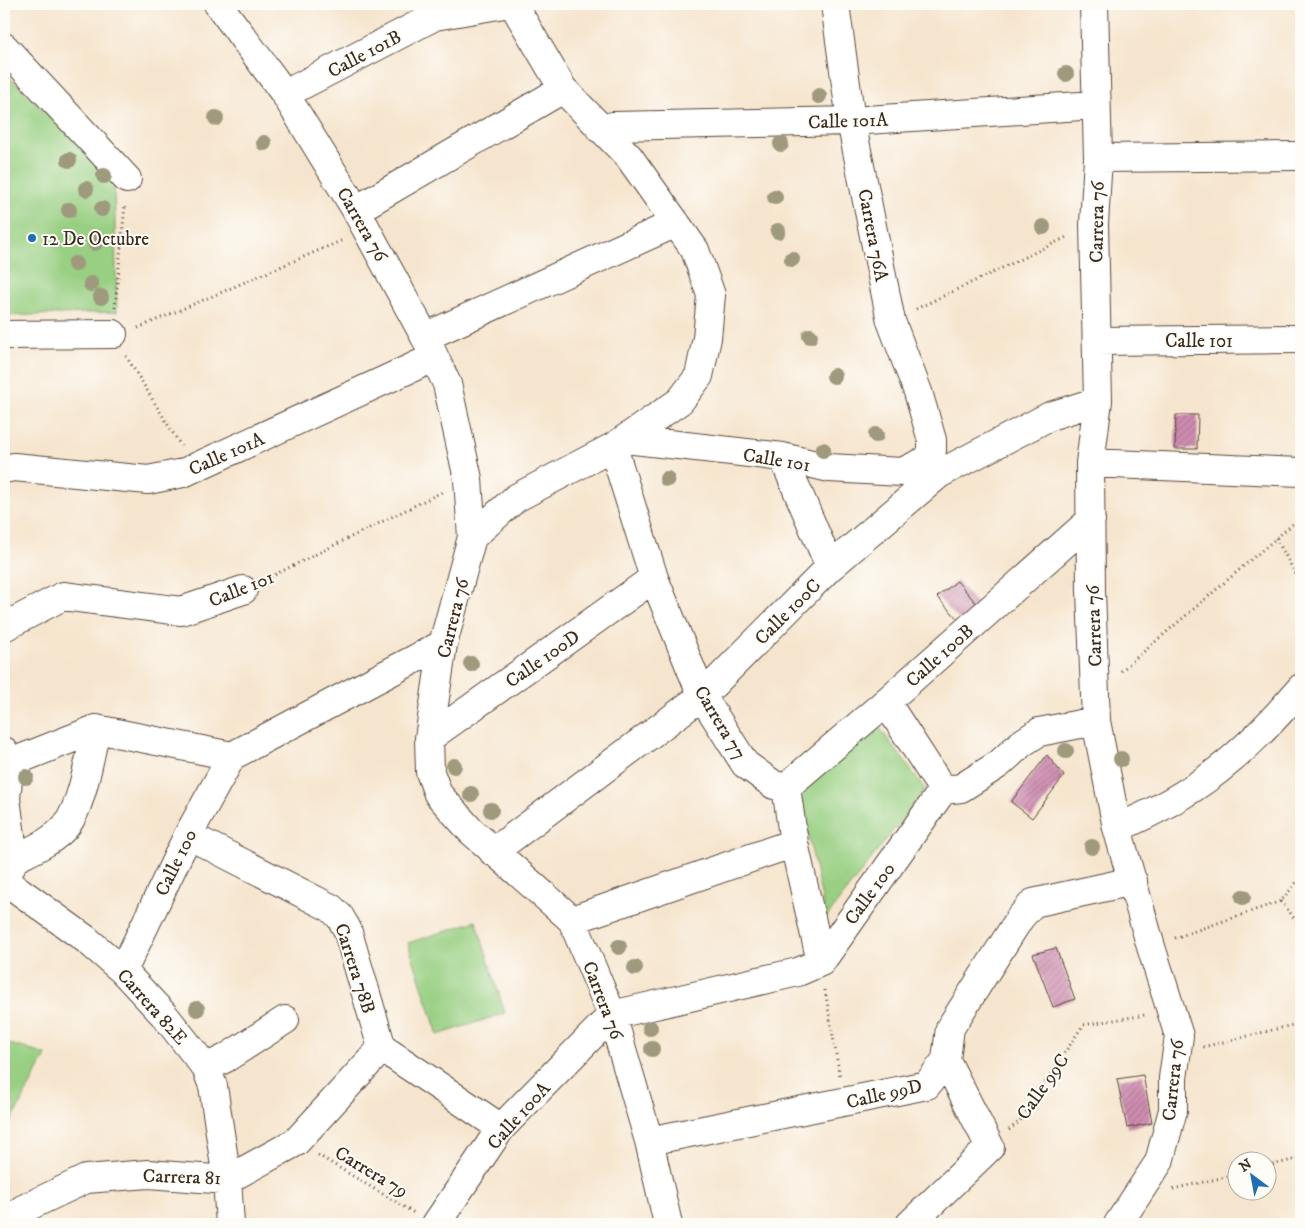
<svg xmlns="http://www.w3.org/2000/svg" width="1305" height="1228" font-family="'IM FELL DW Pica',serif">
<defs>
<pattern id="building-hatch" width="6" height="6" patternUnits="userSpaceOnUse" patternTransform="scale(1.25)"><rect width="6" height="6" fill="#cf8db1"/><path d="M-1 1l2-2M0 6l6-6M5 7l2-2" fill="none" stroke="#a9738f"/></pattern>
</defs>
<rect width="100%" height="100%" fill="#fdfcf7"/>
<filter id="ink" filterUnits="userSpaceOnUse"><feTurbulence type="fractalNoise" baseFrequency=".02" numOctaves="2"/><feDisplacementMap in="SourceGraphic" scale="10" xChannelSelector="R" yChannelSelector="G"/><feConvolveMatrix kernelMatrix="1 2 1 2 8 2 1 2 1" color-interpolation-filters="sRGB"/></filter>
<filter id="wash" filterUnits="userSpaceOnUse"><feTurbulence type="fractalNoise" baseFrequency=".0096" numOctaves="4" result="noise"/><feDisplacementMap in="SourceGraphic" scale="20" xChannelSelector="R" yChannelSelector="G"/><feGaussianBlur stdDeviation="1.12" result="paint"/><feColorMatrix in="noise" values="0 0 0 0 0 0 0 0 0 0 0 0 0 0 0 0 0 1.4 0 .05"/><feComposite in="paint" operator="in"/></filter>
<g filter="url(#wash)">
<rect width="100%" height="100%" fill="#f6e5ce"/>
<path fill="#98cf82" stroke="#6a7c50" d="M4 72 114 178 117 312 4 316Z
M873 719 925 789 826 918 800 797Z
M476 921 505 1013 438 1035 408 943Z
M4 1042 46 1055 4 1135Z"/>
<g id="blocks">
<path fill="url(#building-hatch)" d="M1176 415H1198L1197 449H1175Z
M957 581 989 618 971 633 937 597Z
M1047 755 1064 776 1032 818 1011 802Z
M1056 948 1075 999 1053 1007 1033 954Z
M1143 1075 1152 1123 1127 1128 1117 1079Z"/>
</g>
</g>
<g filter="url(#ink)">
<use href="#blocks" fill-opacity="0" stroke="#574638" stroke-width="1"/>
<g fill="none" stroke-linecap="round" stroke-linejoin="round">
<defs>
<path id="minor" d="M218 4 285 94 356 210 425 337 447 384 468 479 472 537 443 644 429 738 430 772 438 794 471 831 572 920 612 1015 649 1141 668 1224
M1094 4 1098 158 1094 224 1098 401 1090 463 1091 591 1096 721 1117 828 1151 947 1179 1036 1173 1078V1110L1159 1162 1118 1224
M4 47 127 179
M285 94 435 16 504 4
M600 129 613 126 851 121 1096 105
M1098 158 1301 156
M356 210 563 89
M4 335 113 334
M425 337 676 223
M1097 341 1301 339
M625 439 783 457 829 468 902 472 927 460 932 451V440L918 392 891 321 851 121 835 4
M613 447 654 578 702 696 745 764 774 785 786 787 794 843 821 962
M783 457 830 567
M1090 463 1301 472
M4 469 14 467 148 480 183 473 433 358
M472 537 516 498 613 447 680 401 699 376 707 338 711 295 695 250 629 157 563 89 513 4
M4 627 63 596 181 611 243 590
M886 702 943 790
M429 738 654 578
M4 751 10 763 6 798 14 859 7 876
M10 763 96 729 232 756 443 644
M786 787 886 702 1091 520
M1117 828C1198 794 1245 754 1301 688
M188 835 331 908 340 917 347 929 382 1048 501 1128
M493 852 702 696 830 567 939 474 1050 416 1098 401
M14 859C32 850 52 842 66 826 82 806 90 755 96 729
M4 880 87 940 123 971 165 1016 206 1068 213 1086 227 1180 230 1224
M572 920 794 843
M123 971 188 835 232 756
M206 1068 226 1058 285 1020
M649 1141 927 1085 946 1060 950 1028 1020 918 1033 903 1133 881
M4 1224 23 1209 86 1179 148 1174 227 1180 296 1142 382 1048
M436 1224 501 1128 612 1015 798 972 821 962 943 790 961 788 999 764 1022 743 1039 732 1096 721
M910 1224 990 1147 946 1060"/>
</defs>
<use href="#minor" stroke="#574638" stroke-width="30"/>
<path stroke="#574638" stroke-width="3" stroke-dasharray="1 4" stroke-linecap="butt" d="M115 308 125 205
M916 309 1069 236
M138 328 343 240
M126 356 181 446
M1276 538 1301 584
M266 579 442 492
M1121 671 1301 517
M1281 901 1301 927
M1175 938 1281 901 1301 877
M825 990 840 1077
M1203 1047 1301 1023
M1009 1130 1020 1121 1083 1025 1145 1015
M318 1155 414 1213
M1268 1166 1301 1158
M1173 1189 1238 1174"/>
<use href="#minor" stroke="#fff" stroke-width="28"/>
</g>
<g fill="#9f9a7e">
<circle cx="1066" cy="74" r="8"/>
<circle cx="819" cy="96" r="8"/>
<circle cx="216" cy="118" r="8"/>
<circle cx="264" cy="143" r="8"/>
<circle cx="781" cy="144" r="8"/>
<circle cx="69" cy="160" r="8"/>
<circle cx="104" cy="176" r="8"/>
<circle cx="86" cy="189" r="8"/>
<circle cx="775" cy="197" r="8"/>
<circle cx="102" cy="209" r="8"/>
<circle cx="69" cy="210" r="8"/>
<circle cx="1043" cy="227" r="8"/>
<circle cx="778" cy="231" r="8"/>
<circle cx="95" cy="243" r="8"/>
<circle cx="792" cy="259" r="8"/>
<circle cx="75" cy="264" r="8"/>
<circle cx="91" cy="284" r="8"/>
<circle cx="101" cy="297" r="8"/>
<circle cx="810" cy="336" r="8"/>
<circle cx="834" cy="376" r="8"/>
<circle cx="876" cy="435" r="8"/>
<circle cx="823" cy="450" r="8"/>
<circle cx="667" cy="479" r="8"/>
<circle cx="471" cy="664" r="8"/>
<circle cx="1066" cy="751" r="8"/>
<circle cx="1121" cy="759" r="8"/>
<circle cx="454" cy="766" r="8"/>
<circle cx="26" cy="777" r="8"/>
<circle cx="471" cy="794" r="8"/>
<circle cx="491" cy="810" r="8"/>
<circle cx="1092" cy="847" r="8"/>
<circle cx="1243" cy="897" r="8"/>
<circle cx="619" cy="947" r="8"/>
<circle cx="635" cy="968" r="8"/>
<circle cx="197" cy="1009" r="8"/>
<circle cx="650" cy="1028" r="8"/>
<circle cx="652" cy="1049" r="8"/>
</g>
</g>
<circle fill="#1f6fb2" stroke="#fdfcf7" stroke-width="2" cx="32" cy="238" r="5"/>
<g text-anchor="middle" stroke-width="4" stroke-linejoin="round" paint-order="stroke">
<g font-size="19" fill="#3b2a1e" stroke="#fdfcf7">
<text transform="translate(364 53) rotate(-28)" y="7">Calle 101B</text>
<text transform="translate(848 120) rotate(-2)" y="7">Calle 101A</text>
<text transform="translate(1096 222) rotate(-89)" y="7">Carrera 76</text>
<text transform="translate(363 224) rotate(60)" y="7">Carrera 76</text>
<text transform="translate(874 235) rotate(79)" y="7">Carrera 76A</text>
<text x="1199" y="347">Calle 101</text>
<text transform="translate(226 453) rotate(-24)" y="7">Calle 101A</text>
<text transform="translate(777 459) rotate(9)" y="7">Calle 101</text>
<text transform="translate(241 588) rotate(-22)" y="7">Calle 101</text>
<text transform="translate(787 611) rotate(-45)" y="7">Calle 100C</text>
<text transform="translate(452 618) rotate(-76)" y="7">Carrera 76</text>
<text transform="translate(1093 626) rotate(-92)" y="7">Carrera 76</text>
<text transform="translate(939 655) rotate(-42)" y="7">Calle 100B</text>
<text transform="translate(542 658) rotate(-35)" y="7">Calle 100D</text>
<text transform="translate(721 722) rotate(59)" y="7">Carrera 77</text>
<text transform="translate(175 862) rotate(-64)" y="7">Calle 100</text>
<text transform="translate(869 893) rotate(-54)" y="7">Calle 100</text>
<text transform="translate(356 968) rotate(72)" y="7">Carrera 78B</text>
<text transform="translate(604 1000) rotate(69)" y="7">Carrera 76</text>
<text transform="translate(153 1006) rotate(48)" y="7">Carrera 82E</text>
<text transform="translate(1172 1080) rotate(-84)" y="7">Carrera 76</text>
<text transform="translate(1042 1086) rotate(-55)" y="7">Calle 99C</text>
<text transform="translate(884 1093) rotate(-13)" y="7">Calle 99D</text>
<text transform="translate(518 1115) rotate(-48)" y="7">Calle 100A</text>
<text transform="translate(372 1171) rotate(31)" y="7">Carrera 79</text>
<text transform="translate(182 1176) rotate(2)" y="7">Carrera 81</text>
</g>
<g font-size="19" fill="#3b2a1e" stroke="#fdfcf7" text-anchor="start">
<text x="42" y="245">12 De Octubre</text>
</g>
</g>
<rect width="1305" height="1228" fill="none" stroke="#fdfcf7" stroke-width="20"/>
<g transform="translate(1252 1176) rotate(328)"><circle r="24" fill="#fdfcf7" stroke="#afa8a0"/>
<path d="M0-4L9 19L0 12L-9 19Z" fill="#1f6fb2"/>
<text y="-8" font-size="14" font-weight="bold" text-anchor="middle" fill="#3b2a1e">N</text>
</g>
</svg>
